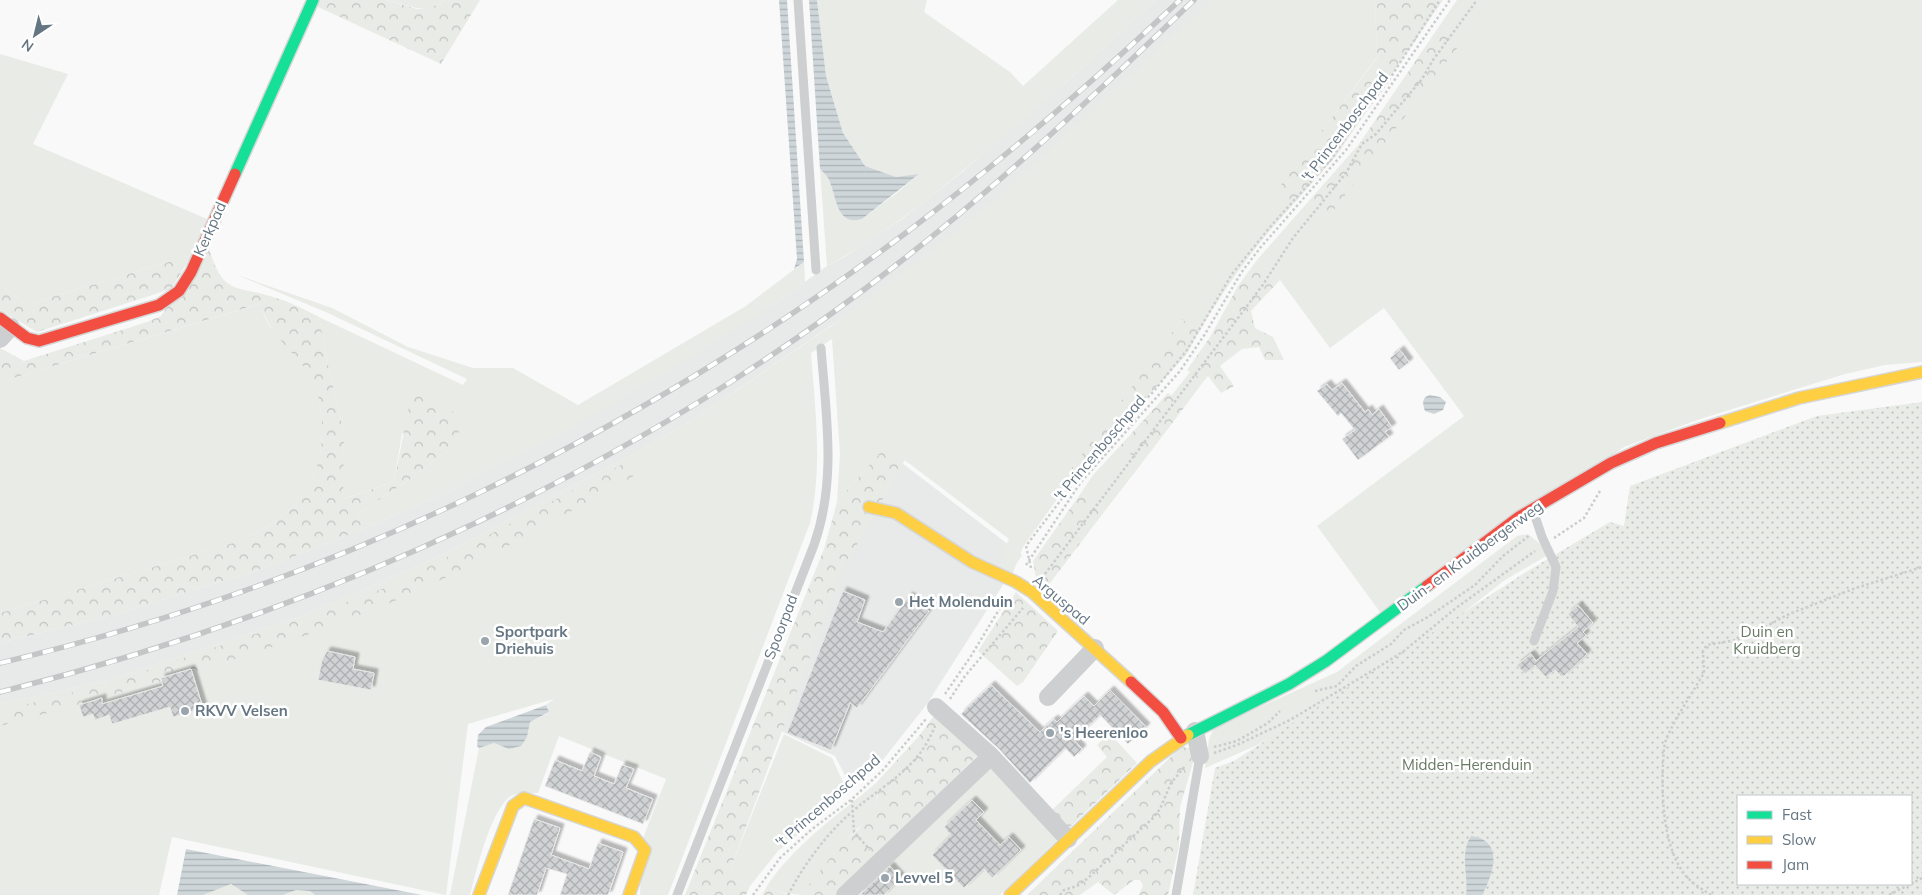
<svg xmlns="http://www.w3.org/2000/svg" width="1922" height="895" font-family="Mulish,sans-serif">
<defs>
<pattern id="forest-crowns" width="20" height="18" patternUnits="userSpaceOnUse" patternTransform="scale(1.25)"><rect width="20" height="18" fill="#e8ebe6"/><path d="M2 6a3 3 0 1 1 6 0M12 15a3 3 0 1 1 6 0" fill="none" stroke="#c0c3c0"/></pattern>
<pattern id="park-dots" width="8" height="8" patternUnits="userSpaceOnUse" patternTransform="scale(1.25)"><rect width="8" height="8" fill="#e8ebe6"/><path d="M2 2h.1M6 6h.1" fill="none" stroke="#c0c3c0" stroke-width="1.8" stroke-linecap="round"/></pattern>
<pattern id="water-rules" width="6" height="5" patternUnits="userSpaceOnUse" patternTransform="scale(1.25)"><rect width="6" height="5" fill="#ced6d9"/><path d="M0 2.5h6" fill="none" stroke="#abb2b5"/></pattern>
<pattern id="building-cross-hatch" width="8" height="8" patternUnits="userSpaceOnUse" patternTransform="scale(1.25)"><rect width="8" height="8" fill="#d0d2d3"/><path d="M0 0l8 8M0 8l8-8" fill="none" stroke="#acafb1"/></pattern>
<filter id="shadow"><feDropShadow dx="4" dy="-4" stdDeviation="1" flood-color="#0004"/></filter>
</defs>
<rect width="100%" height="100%" fill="#f9f9f9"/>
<path fill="#e8e9e9" d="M1156 0H1239L1077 171 842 318 691 421 633 454 440 556 308 614 106 681 0 704V643L127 611 270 566 363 529 457 488 777 302 827 266 846 256 902 219 961 173 1068 81Z
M885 450 1022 555 927 704 878 766 851 787 835 756 759 721Z"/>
<path fill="#e8ebe6" d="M387 0H444C427 17 406 4 387 0Z
M817 0H927L924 12 1010 72 1023 86 1118 0H1156C1100 52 1045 103 987 151 936 193 885 235 827 266L820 169C823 172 826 175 828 178 837 194 836 227 862 219L897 193 918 175 896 177 865 166 843 133 826 76Z
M1212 0H1375L1377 57 1275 194 1290 208C1255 246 1225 287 1199 332L1182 319 1060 485 1065 488 1023 547 1010 580C997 568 1001 554 1009 539L886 446 837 502 840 454 832 339 811 353C815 410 823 467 810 523L668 895H640L642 841 666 779 559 736 538 793C530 793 518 792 511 796 491 808 476 872 470 895H450L479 748 494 743 504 747 527 737 530 722 547 714 549 712 546 705 554 699 468 724 446 895 172 837 159 895H0V704L106 681 308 614 440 556 633 454 691 421 831 326 935 248 996 199Z
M1457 0H1922V362L1885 365 1845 374 1700 419 1624 447 1383 616 1317 526 1464 416 1384 308 1330 348 1280 280 1257 260 1308 202 1327 219 1463 39 1440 25Z
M0 54 68 74 33 144 207 219 192 255 25 305 0 284Z
M804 262 805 282 777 302 672 369 548 441 457 488 363 529 357 514 415 476 456 444 402 433 394 482 342 499 344 433 328 364 319 317 463 385 467 379 328 313 237 275 332 308 408 347 473 368H513L578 405 746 306Z
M260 304C263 312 266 321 271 328 284 346 303 360 313 379 319 393 321 409 322 424 324 488 289 521 233 543L0 613V382Z
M1190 372 1203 382 1186 405 1171 396Z
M1120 446 1142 463 1104 512 1092 504 1081 493 1093 475Z
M1528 534 1544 547 1548 555 1505 580 1362 692 1255 746 1205 768 1209 739 1214 728 1337 672 1517 536Z
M784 734 832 758 848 793 778 851 750 886 735 878 730 870Z
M987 765 1058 839 1000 895H852Z
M876 783C877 787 878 791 877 795 877 809 861 827 851 835L801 895 779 892 767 886C795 844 838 815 876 783Z
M231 884 248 895H203Z
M296 890 310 891 315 895H283Z"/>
<path fill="url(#forest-crowns)" d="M320 0H387L417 9 428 8 440 4 444 0H480L441 64 316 6Z
M1375 0H1443L1336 156 1290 208 1274 194 1377 58Z
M1440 25 1464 39 1327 219 1308 202 1359 144Z
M208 246C224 297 233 284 276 298 291 302 305 310 319 317L328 364 344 433 343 499 394 482 413 386 462 418 456 444 415 476 357 514 363 529 270 566 127 611 0 643V613L233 543C289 521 324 488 322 424 321 409 319 393 312 379 305 365 291 353 281 341 271 330 266 317 259 304L0 382V348L24 361 147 322 161 316Z
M192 255 171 289 37 332 0 310V284L25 305Z
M1257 260 1280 280 1251 311 1255 328 1273 337 1284 360H1265L1259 347 1242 349 1220 366 1234 386 1221 393 1208 376 1203 382 1187 370 1210 337 1238 286Z
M1182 319 1199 332 1186 355 1121 425 1105 437 1065 488 1060 484Z
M1168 393 1186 405 1142 463 1120 446Z
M886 446 905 460 842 571 730 870 735 878 750 886 746 895H685L824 549 837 502Z
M634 458 641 472C559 518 477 566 390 603 263 656 131 690 0 726V711L109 683 309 616 382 589 440 561Z
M1081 493 1092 504 1104 512 1044 591 1037 582 1033 561Z
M1016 592 1058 631 1023 682 1017 686 978 651Z
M936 713 978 755 836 895H801L842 843 858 830 875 805 878 796 876 783 919 736Z
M1110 734 1137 763 1068 829 1051 811 1107 757 1097 745 1105 737Z
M1181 747 1189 748 1195 756 1180 807 1179 846 1168 895H1139L1143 885 1140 880H1134L1114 895 1098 882 1080 895H1027Z
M767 886 779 892 791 895H762Z"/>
<path fill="url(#park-dots)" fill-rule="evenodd" d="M1922 402V895H1193L1215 768 1234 761 1526 572 1610 522 1624 526 1630 486 1817 416ZM1738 796H1911V884H1738Z"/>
<path fill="url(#water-rules)" d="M779 0H787L804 262 794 269 797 259Z
M809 0H817L826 76 843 133 865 166 896 177 919 174 862 219C835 227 837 194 828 178 826 175 823 172 820 169Z
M1430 395 1440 397 1446 402 1443 410 1434 414 1425 411C1422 403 1422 397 1430 395Z
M546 705 549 712 530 722 527 737 521 746 509 749 494 743 479 748 477 746 478 735 486 727Z
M1471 836C1505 840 1493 875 1482 895H1466C1469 876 1459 855 1471 836Z
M186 849 422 895H315L310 891 296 890 283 895H248L231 884 203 895H177Z"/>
<path fill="url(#building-cross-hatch)" stroke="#e8e8e8" filter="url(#shadow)" d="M1400 350 1409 362 1399 370 1390 358Z
M1342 383 1365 412 1368 409 1372 415 1379 409 1392 427 1385 432 1389 437 1358 460 1342 439 1355 430 1341 413 1338 416 1317 391 1327 384 1332 390Z
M843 591 865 600 857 622 883 632 909 596 929 611 857 708 850 703 831 750 787 733Z
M1578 605 1593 623 1583 632 1586 635 1577 643 1587 654 1564 676H1561L1555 670 1546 677 1535 665 1525 674 1517 665 1531 654 1536 661 1578 627 1568 614Z
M327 651 355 657 353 669 374 673 371 690 318 680 322 660Z
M191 669 203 708 173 717 170 707 112 724 109 715 95 720 93 714 83 717 79 705 102 698V704L163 686 161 678Z
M991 685 1040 732 1054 719 1057 722 1084 696 1094 706 1110 690 1146 727 1128 744 1100 715 1074 740 1082 749 1074 757 1065 748 1030 783 999 749 961 714Z
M590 752 601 757 594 776 614 784 622 765 634 769 626 788 653 799 643 824 545 786 555 760 582 771Z
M972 800 984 812 976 820 1000 845 1009 837 1021 850 992 878 984 869 964 888 932 855 951 835 944 827Z
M534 819 560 828 551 855 589 869 598 843 623 852 608 895H560L567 874 546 868 537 895H508Z
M890 866 901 878 884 895H860Z"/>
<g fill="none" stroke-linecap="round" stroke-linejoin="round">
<defs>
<path id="fast" d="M235 174 313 0
M1188 735 1289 684 1326 661 1427 586"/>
<path id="slow" d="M1720 423 1799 398 1922 372
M869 507 896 513 972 562 1016 582 1032 592 1131 682
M479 895 513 806 524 798 634 837 645 850 629 895
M1010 895 1151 761 1188 735"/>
<path id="jam" d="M0 318 27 338 39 341 159 305 179 291 191 272 235 174
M1427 586 1519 517 1611 463 1656 443 1720 423
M1131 682 1163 712 1181 738"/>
</defs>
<use href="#fast" stroke="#d5d6d7" stroke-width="14"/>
<use href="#slow" stroke="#d5d6d7" stroke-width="14"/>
<use href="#jam" stroke="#d5d6d7" stroke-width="14"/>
<path stroke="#cbcccd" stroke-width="2.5" stroke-dasharray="2.5 2.5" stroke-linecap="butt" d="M1554 538 1584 518 1600 491
M1026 565 1081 482 1180 371 1205 334 1241 273 1260 248 1346 150 1450 0
M1031 568 1026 546 1107 439 1153 392 1187 350 1232 274 1270 227 1333 157 1353 127 1389 80 1440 0
M1042 578 1262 286 1293 238 1346 173 1362 144 1376 134 1422 79 1433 60 1477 0
M1315 691 1337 686 1356 666 1391 644 1404 630 1428 617 1475 585 1503 556 1530 535
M945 694 971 656 1006 598
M950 699 965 676 1023 608
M1214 747 1237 741 1268 723 1280 711
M1214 753 1237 745 1290 720 1385 663 1404 651 1456 608 1535 551
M852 800 854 832 870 850
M1911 884 1922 878
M753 895 780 858 811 830 852 799 882 771 926 719
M788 895C805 863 826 834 854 810 887 782 918 769 935 726
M1060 895 1064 890 1077 886 1088 878 1153 818 1160 809 1171 783 1186 765
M1711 895C1705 891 1698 887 1692 882 1660 854 1661 786 1664 748L1666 739 1676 719 1704 673 1703 651 1707 645 1736 640 1756 632 1787 615 1853 589 1922 567
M1889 895 1910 884"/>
<path stroke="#cecfd0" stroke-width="9" d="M798 0 816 270
M1534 513 1542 537 1556 567 1553 591 1534 641
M677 895 814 545C837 480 826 415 821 348
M1176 895 1200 756"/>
<path stroke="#cecfd0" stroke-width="18" d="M0 339 11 327
M1048 697 1095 648
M936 707 991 756 1068 839
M1195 731 1200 756
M845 895 991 756"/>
<use href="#fast" stroke="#16e098" stroke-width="11"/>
<use href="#slow" stroke="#ffcf43" stroke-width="11"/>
<use href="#jam" stroke="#f24e42" stroke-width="11"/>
<defs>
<path id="rail" d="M0 663C328 586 638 434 907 232 1003 160 1093 82 1180 0
M0 692C325 611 636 469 900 262 1004 181 1099 91 1194 0"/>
</defs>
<use href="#rail" stroke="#c3c5c6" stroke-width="5.5"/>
<use href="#rail" stroke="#fff" stroke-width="4" stroke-dasharray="11" stroke-linecap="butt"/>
</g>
<g fill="#99a4ac" stroke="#fff" stroke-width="2">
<circle cx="899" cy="602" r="5"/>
<circle cx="485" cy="641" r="5"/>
<circle cx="185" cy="711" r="5"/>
<circle cx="1050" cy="733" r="5"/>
<circle cx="885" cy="878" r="5"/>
</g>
<g text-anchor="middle" stroke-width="5" stroke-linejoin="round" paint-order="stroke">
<g font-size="15" fill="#657683" stroke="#fff">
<text transform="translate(1345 127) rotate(-53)" y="5">'t Princenboschpad</text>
<text transform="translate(210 229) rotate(-66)" y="5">Kerkpad</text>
<text transform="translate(1100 448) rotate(-50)" y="5">'t Princenboschpad</text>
<text transform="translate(1470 556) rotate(-36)" y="5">Duin- en Kruidbergerweg</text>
<text transform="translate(1061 600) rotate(40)" y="5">Arguspad</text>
<text transform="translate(781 627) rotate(-69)" y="5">Spoorpad</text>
<text transform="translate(828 801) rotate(-41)" y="5">'t Princenboschpad</text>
</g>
<g font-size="15" font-weight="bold" fill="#657683" stroke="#fff" text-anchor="start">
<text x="909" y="607">Het Molenduin</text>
<text x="495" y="637">Sportpark<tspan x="495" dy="17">Driehuis</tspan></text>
<text x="195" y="716">RKVV Velsen</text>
<text x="1060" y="738">'s Heerenloo</text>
<text x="895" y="883">Levvel 5</text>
</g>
<g font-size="15" fill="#687a64" stroke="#fff">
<text x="1767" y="637">Duin en<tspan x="1767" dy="17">Kruidberg</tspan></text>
<text x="1467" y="770">Midden-Herenduin</text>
</g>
</g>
<rect x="1737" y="795" width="175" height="90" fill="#ffffff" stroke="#c1c8cd"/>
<rect x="1747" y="811" width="25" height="8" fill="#16e098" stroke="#c1c8cd"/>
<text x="1782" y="820" font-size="15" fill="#657683">Fast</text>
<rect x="1747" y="836" width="25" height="8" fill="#ffcf43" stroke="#c1c8cd"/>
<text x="1782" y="845" font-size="15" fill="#657683">Slow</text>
<rect x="1747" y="861" width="25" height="8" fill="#f24e42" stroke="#c1c8cd"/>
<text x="1782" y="870" font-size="15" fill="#657683">Jam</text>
<g transform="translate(35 35) rotate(215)" stroke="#ffffff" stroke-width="4" paint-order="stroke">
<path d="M0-4L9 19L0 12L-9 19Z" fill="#657683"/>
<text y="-8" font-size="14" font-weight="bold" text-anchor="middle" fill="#657683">N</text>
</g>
</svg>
